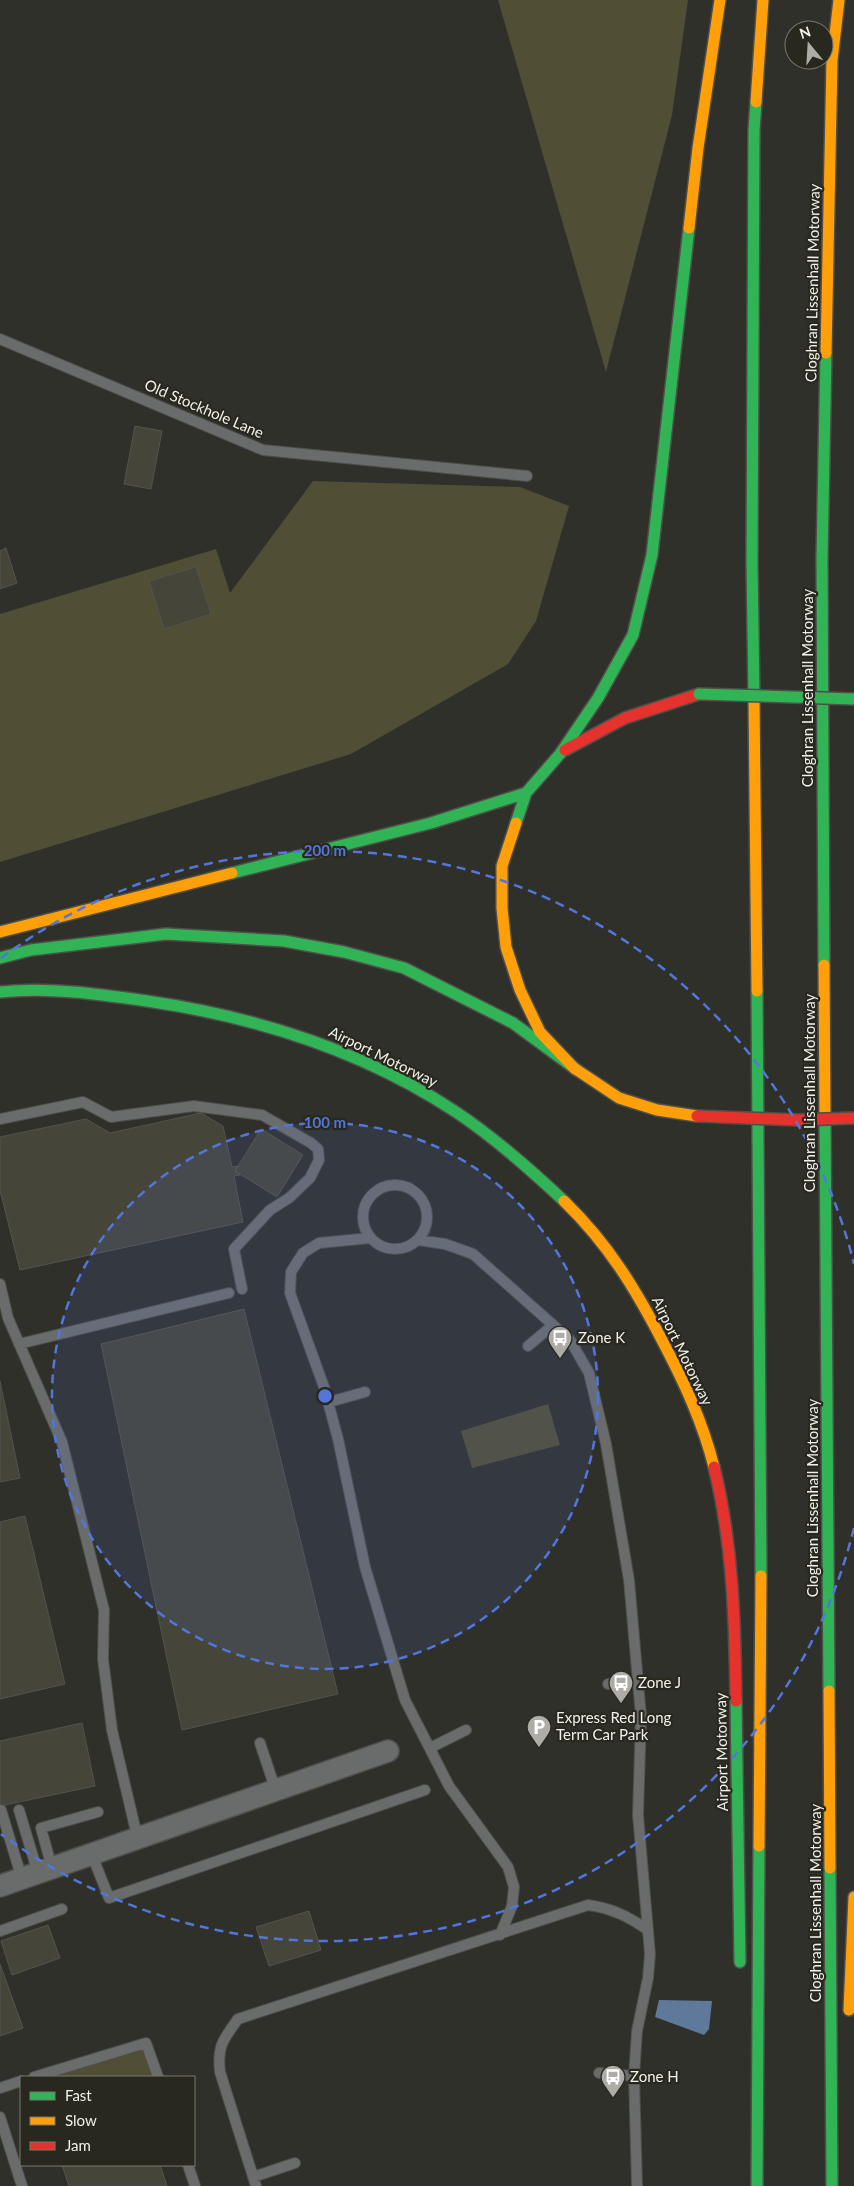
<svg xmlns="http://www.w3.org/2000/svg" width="854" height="2186" font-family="Lato,sans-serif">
<rect width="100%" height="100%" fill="#30302b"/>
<path fill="#514e36" d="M498 0H688L672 115 606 372Z
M313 481 520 487 569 506 536 621 508 664 351 754 0 862V614L216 549 230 593Z
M548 1404 560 1445 472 1468 461 1431Z
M136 2048 145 2052 155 2077H39Z"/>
<path fill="#5e799a" d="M659 2000 712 2001 709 2029 704 2035 655 2017Z"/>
<path fill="#46453a" stroke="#53534f" d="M135 426 162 431 151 489 124 484Z
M6 548 17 583 0 589V551Z
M196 567 211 614 164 629 149 581Z
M201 1113 223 1126 232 1167 238 1166 235 1171 240 1175 234 1176 243 1222 20 1270 0 1190V1137L86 1119 110 1133Z
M261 1129 303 1155 277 1197 235 1171Z
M244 1309 338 1694 182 1730 101 1344Z
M0 1381 20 1478 0 1482Z
M25 1516 65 1684 0 1699V1522Z
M82 1723 95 1786 0 1806V1741Z
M309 1911 321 1950 269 1966 256 1927Z
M48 1925 60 1958 12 1975 1 1941Z
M0 1964 23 2028 0 2036Z
M62 2165H160L167 2186H69Z"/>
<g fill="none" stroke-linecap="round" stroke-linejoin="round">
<defs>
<path id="lane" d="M0 339 263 450 527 476
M0 1119 83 1102 111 1117 194 1106 262 1115 311 1143 318 1149 319 1160 310 1178 289 1198 270 1210 234 1249 242 1289
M363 1217a32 32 0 1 1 64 0a32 32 0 1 1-64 0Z
M370 1238 319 1243 303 1253 291 1272 290 1293 324 1387 338 1439 365 1567 405 1700 449 1786 508 1867 514 1887 512 1906 500 1935
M418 1240 445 1244 473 1254 570 1340 589 1373 606 1444 629 1580 641 1716 638 1815 650 1954 648 1978 637 2031 634 2076 637 2186
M0 1284 8 1318 62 1442 104 1610 103 1659 112 1730 138 1840
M19 1344 229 1293
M528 1346 553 1325
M329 1402 365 1392
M608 1684 638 1681
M260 1743 276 1791
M430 1748 466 1730
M1 1810 22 1879
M19 1810 38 1873
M92 1855 109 1898 425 1790
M52 1868 41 1828 98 1812
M0 1931 62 1909
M599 2073 634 2076
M34 2077 146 2043 158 2077
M0 2088 21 2081
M0 2117 22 2186
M188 2165 195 2186
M253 2177 295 2163
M256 2186 220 2072C217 2046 223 2040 238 2019L588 1905C612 1908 629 1917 648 1930"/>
<path id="street" d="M0 1886 388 1751"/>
<path id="fast" d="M754 698 752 562 754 130 756 102
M516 823 526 793 560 754 598 698 633 635 652 555 689 228
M232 873 431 823 526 793
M0 958 31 950 166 934 284 941 344 952 404 968 513 1023 577 1070
M824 965 822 559 826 353
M757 991 761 1576
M0 992C49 987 98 994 147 1001 256 1017 364 1051 456 1112 495 1138 530 1169 564 1201
M825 1120 829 1691
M736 1701 740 1962
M830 1868 832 2186
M757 2186 759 1846"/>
<path id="slow" d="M756 102 763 0
M689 228 698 148 720 0
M826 353 832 60 839 0
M754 698 757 991
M516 823 502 866V908L506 947 520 990 540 1032 575 1069
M0 932 232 873
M824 965 825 1120
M577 1070 619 1098 657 1110 697 1116
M564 1201C609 1245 635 1288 664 1344 685 1384 703 1423 714 1467
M829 1691 830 1868
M759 1846 761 1576
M849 2010 854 1897"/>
<path id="jam" d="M565 750 625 718 699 694
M714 1467C733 1544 735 1622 736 1701"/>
</defs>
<use href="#lane" stroke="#4e4e4a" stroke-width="12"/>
<use href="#street" stroke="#4e4e4a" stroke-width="24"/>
<use href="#fast" stroke="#4e4e4a" stroke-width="14"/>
<use href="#slow" stroke="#4e4e4a" stroke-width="14"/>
<use href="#jam" stroke="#4e4e4a" stroke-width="14"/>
<use href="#lane" stroke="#6a6b6b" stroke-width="10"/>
<use href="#street" stroke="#6a6b6b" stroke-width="21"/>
<use href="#fast" stroke="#30b455" stroke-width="11"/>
<use href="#slow" stroke="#ff9f0a" stroke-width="11"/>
<use href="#jam" stroke="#e5322d" stroke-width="11"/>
<defs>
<path id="fast-bridge" d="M699 694 854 699"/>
<path id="jam-bridge" d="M697 1116 798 1120 854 1118"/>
</defs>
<use href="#fast-bridge" stroke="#4e4e4a" stroke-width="14" stroke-linecap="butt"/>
<use href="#jam-bridge" stroke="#4e4e4a" stroke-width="14" stroke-linecap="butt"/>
<use href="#fast-bridge" stroke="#30b455" stroke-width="11"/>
<use href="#jam-bridge" stroke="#e5322d" stroke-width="11"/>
</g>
<circle cx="325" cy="1396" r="273" fill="#5276dc" fill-opacity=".12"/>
<g fill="none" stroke="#5276dc" stroke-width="2.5" stroke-dasharray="9 6">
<circle cx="325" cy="1396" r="273"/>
<path d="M854 1528A545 545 0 0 1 1 1834M1 958A545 545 0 0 1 854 1264"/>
</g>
<defs>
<symbol id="bus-pin" viewBox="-11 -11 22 30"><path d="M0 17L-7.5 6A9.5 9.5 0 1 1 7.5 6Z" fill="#adaca7" stroke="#29281f"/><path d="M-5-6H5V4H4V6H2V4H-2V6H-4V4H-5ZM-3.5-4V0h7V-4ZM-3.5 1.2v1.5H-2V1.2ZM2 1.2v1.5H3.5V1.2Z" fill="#fff"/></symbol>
<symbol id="parking-pin" viewBox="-11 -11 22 30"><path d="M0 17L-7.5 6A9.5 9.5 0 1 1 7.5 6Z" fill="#adaca7" stroke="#29281f"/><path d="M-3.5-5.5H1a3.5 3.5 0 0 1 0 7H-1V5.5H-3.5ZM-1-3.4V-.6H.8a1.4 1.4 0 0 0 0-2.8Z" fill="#fff"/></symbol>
</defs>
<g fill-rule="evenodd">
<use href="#bus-pin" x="546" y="1324" width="28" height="38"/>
<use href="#bus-pin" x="607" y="1669" width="28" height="38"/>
<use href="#parking-pin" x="525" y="1713" width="28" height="38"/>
<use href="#bus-pin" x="599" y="2063" width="28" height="38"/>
</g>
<g text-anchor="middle" stroke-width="4.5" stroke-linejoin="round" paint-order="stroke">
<g font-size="15" fill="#f0efea" stroke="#29281f">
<text transform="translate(813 283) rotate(-89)" y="5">Cloghran Lissenhall Motorway</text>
<text transform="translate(204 409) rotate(23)" y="5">Old Stockhole Lane</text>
<text transform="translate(808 688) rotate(-90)" y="5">Cloghran Lissenhall Motorway</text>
<text transform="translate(383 1057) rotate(26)" y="5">Airport Motorway</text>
<text transform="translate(810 1093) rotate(-90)" y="5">Cloghran Lissenhall Motorway</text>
<text transform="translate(682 1351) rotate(64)" y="5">Airport Motorway</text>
<text transform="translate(813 1498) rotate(-90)" y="5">Cloghran Lissenhall Motorway</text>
<text transform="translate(722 1752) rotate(-91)" y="5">Airport Motorway</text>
<text transform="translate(816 1903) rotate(-90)" y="5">Cloghran Lissenhall Motorway</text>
</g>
<g font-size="15" fill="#f0efea" stroke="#29281f" text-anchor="start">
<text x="578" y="1343">Zone K</text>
<text x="638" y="1688">Zone J</text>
<text x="556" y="1723">Express Red Long<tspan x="556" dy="17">Term Car Park</tspan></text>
<text x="630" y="2082">Zone H</text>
</g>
</g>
<circle cx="325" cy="1396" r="8" fill="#5276dc" stroke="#29281f" stroke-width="2.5"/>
<g font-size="15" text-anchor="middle" font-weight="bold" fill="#5276dc" stroke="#29281f" stroke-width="4.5" stroke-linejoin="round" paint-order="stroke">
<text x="325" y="856">200 m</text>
<text x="325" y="1128">100 m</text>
</g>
<rect x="20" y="2076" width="175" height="90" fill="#29281f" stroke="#797870"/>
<rect x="30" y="2092" width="25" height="8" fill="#30b455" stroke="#797870"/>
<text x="65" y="2101" font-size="15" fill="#f0efea">Fast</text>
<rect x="30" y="2117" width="25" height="8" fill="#ff9f0a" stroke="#797870"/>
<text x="65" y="2126" font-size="15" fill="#f0efea">Slow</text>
<rect x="30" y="2142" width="25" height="8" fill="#e5322d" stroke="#797870"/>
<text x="65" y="2151" font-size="15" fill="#f0efea">Jam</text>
<g transform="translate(809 45) rotate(342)"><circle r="24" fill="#29281f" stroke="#797870"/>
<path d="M0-4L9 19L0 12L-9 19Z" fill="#adaca7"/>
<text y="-8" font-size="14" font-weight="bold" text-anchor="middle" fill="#f0efea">N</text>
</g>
</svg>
